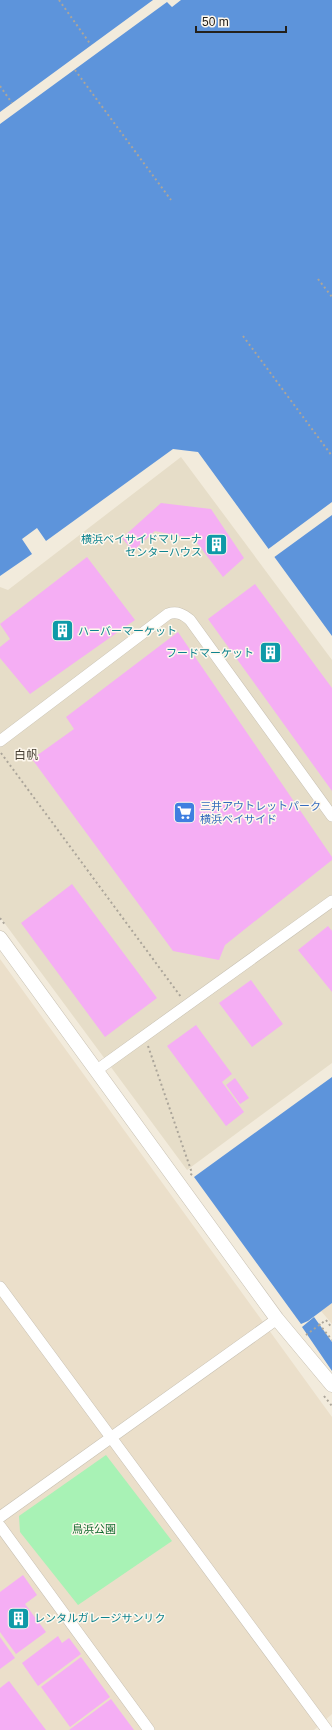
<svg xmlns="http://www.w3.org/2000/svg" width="332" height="1730" font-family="Arial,'Noto Sans JP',sans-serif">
<rect width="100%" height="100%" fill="#f2ebdc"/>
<path fill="#e6ddc8" d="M181 457 332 660V1063L187 1170 0 917V587L8 590Z"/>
<path fill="#ebdfca" d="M0 959 332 1417V1714L314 1730H0Z
M332 1303V1324L321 1311Z"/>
<path fill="#a8f2b5" d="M106 1455 172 1541 78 1605 20 1532 19 1516Z"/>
<path fill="#5d94db" d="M0 0H332V636L198 452 173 449 46 541 37 528 22 539 32 554 0 576Z
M332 1077V1303L308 1321 301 1324 194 1177Z
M314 1317 332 1342V1371L302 1327Z"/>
<path fill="#f2ebdc" d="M153 0H181L172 7 167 2 0 124V112Z
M332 502V515L273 558 267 550Z"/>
<path fill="#f5aef4" d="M161 503 211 509 244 558 223 577 194 539 155 531 133 551 122 538Z
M87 557 135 620 30 694 0 658V647L10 639 0 624Z
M255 584 332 688V791L208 619Z
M178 632 332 857V860L225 945 219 960 173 951 32 759 74 729 66 717Z
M72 884 157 998 105 1037 21 923Z
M328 926 332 931V992L298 950Z
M251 980 283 1024 252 1047 219 1003Z
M196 1025 232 1074 222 1082 244 1112 226 1126 167 1046Z
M235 1078 249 1098 240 1104 226 1085Z
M23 1575 37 1595 25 1604 46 1632 16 1654 0 1632V1592Z
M58 1636 62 1643 69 1638 81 1654 38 1686 22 1663Z
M0 1637 15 1658 0 1669Z
M81 1657 110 1697 70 1727 41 1687Z
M9 1681 46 1730H0V1688Z
M111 1699 134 1730H69Z"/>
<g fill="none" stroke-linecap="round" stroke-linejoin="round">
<defs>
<path id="minor" d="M0 741 168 614C177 611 183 614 190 620L332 816
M97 1070 332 901
M0 1287 327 1730
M0 1517 277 1319
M0 1526 149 1730"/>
<path id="tertiary" d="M0 938 277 1319 332 1385"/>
</defs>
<use href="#minor" stroke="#c8c1b3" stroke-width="12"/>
<use href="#tertiary" stroke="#c8c1b3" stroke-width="15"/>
<path stroke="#aba59a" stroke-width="2" stroke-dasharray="2 3" stroke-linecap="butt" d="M59 0 91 45
M75 70 171 200
M0 86 12 103
M318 279 332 297
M243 336 332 456
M1 753 181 997
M0 918 6 926
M148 1046 192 1173 190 1177
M319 1324 332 1340
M306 1335 326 1320 332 1328
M324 1396 332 1406"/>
<use href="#minor" stroke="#fff" stroke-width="11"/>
<use href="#tertiary" stroke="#fff" stroke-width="14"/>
</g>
<defs>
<symbol id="building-square" viewBox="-11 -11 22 22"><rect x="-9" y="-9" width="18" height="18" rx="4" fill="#0f9aa8" stroke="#fef8ed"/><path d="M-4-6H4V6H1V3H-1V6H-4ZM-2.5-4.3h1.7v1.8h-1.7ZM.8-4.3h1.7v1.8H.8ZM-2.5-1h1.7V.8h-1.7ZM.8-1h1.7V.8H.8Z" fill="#fff"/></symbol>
<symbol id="supermarket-square" viewBox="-11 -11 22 22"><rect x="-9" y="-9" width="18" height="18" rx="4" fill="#3f7fe0" stroke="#fef8ed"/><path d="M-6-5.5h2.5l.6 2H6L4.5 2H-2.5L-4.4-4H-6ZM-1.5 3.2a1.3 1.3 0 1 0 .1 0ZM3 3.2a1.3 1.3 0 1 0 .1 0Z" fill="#fff"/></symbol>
</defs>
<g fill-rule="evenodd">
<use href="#building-square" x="204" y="532" width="25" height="25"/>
<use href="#building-square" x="50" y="618" width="25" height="25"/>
<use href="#building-square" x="258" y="640" width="25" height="25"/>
<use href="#supermarket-square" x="172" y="800" width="25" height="25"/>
<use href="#building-square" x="6" y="1606" width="25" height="25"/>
</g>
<g text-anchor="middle" stroke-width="3" stroke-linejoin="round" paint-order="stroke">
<g font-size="11" fill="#0d838f" stroke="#fef8ed" text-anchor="end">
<text x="202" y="543">横浜ベイサイドマリーナ<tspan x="202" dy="13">センターハウス</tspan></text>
<text x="78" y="635" text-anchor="start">ハーバーマーケット</text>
<text x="254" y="657">フードマーケット</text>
<text x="34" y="1622" text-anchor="start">レンタルガレージサンリク</text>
</g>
<g font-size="11" fill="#366cbe" stroke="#fef8ed" text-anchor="start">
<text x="200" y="810">三井アウトレットパーク<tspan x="200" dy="13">横浜ベイサイド</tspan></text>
</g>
<g font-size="11" fill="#11692e" stroke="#fef8ed">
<text x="94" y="1533">鳥浜公園</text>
</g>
<g font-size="12" fill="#463f34" stroke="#fef8ed">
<text x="26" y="759">白帆</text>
</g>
</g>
<path d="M196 26v6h90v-6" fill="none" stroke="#24211c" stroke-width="2"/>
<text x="202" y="26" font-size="12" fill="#24211c" stroke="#fef8ed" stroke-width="3" paint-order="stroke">50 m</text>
</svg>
